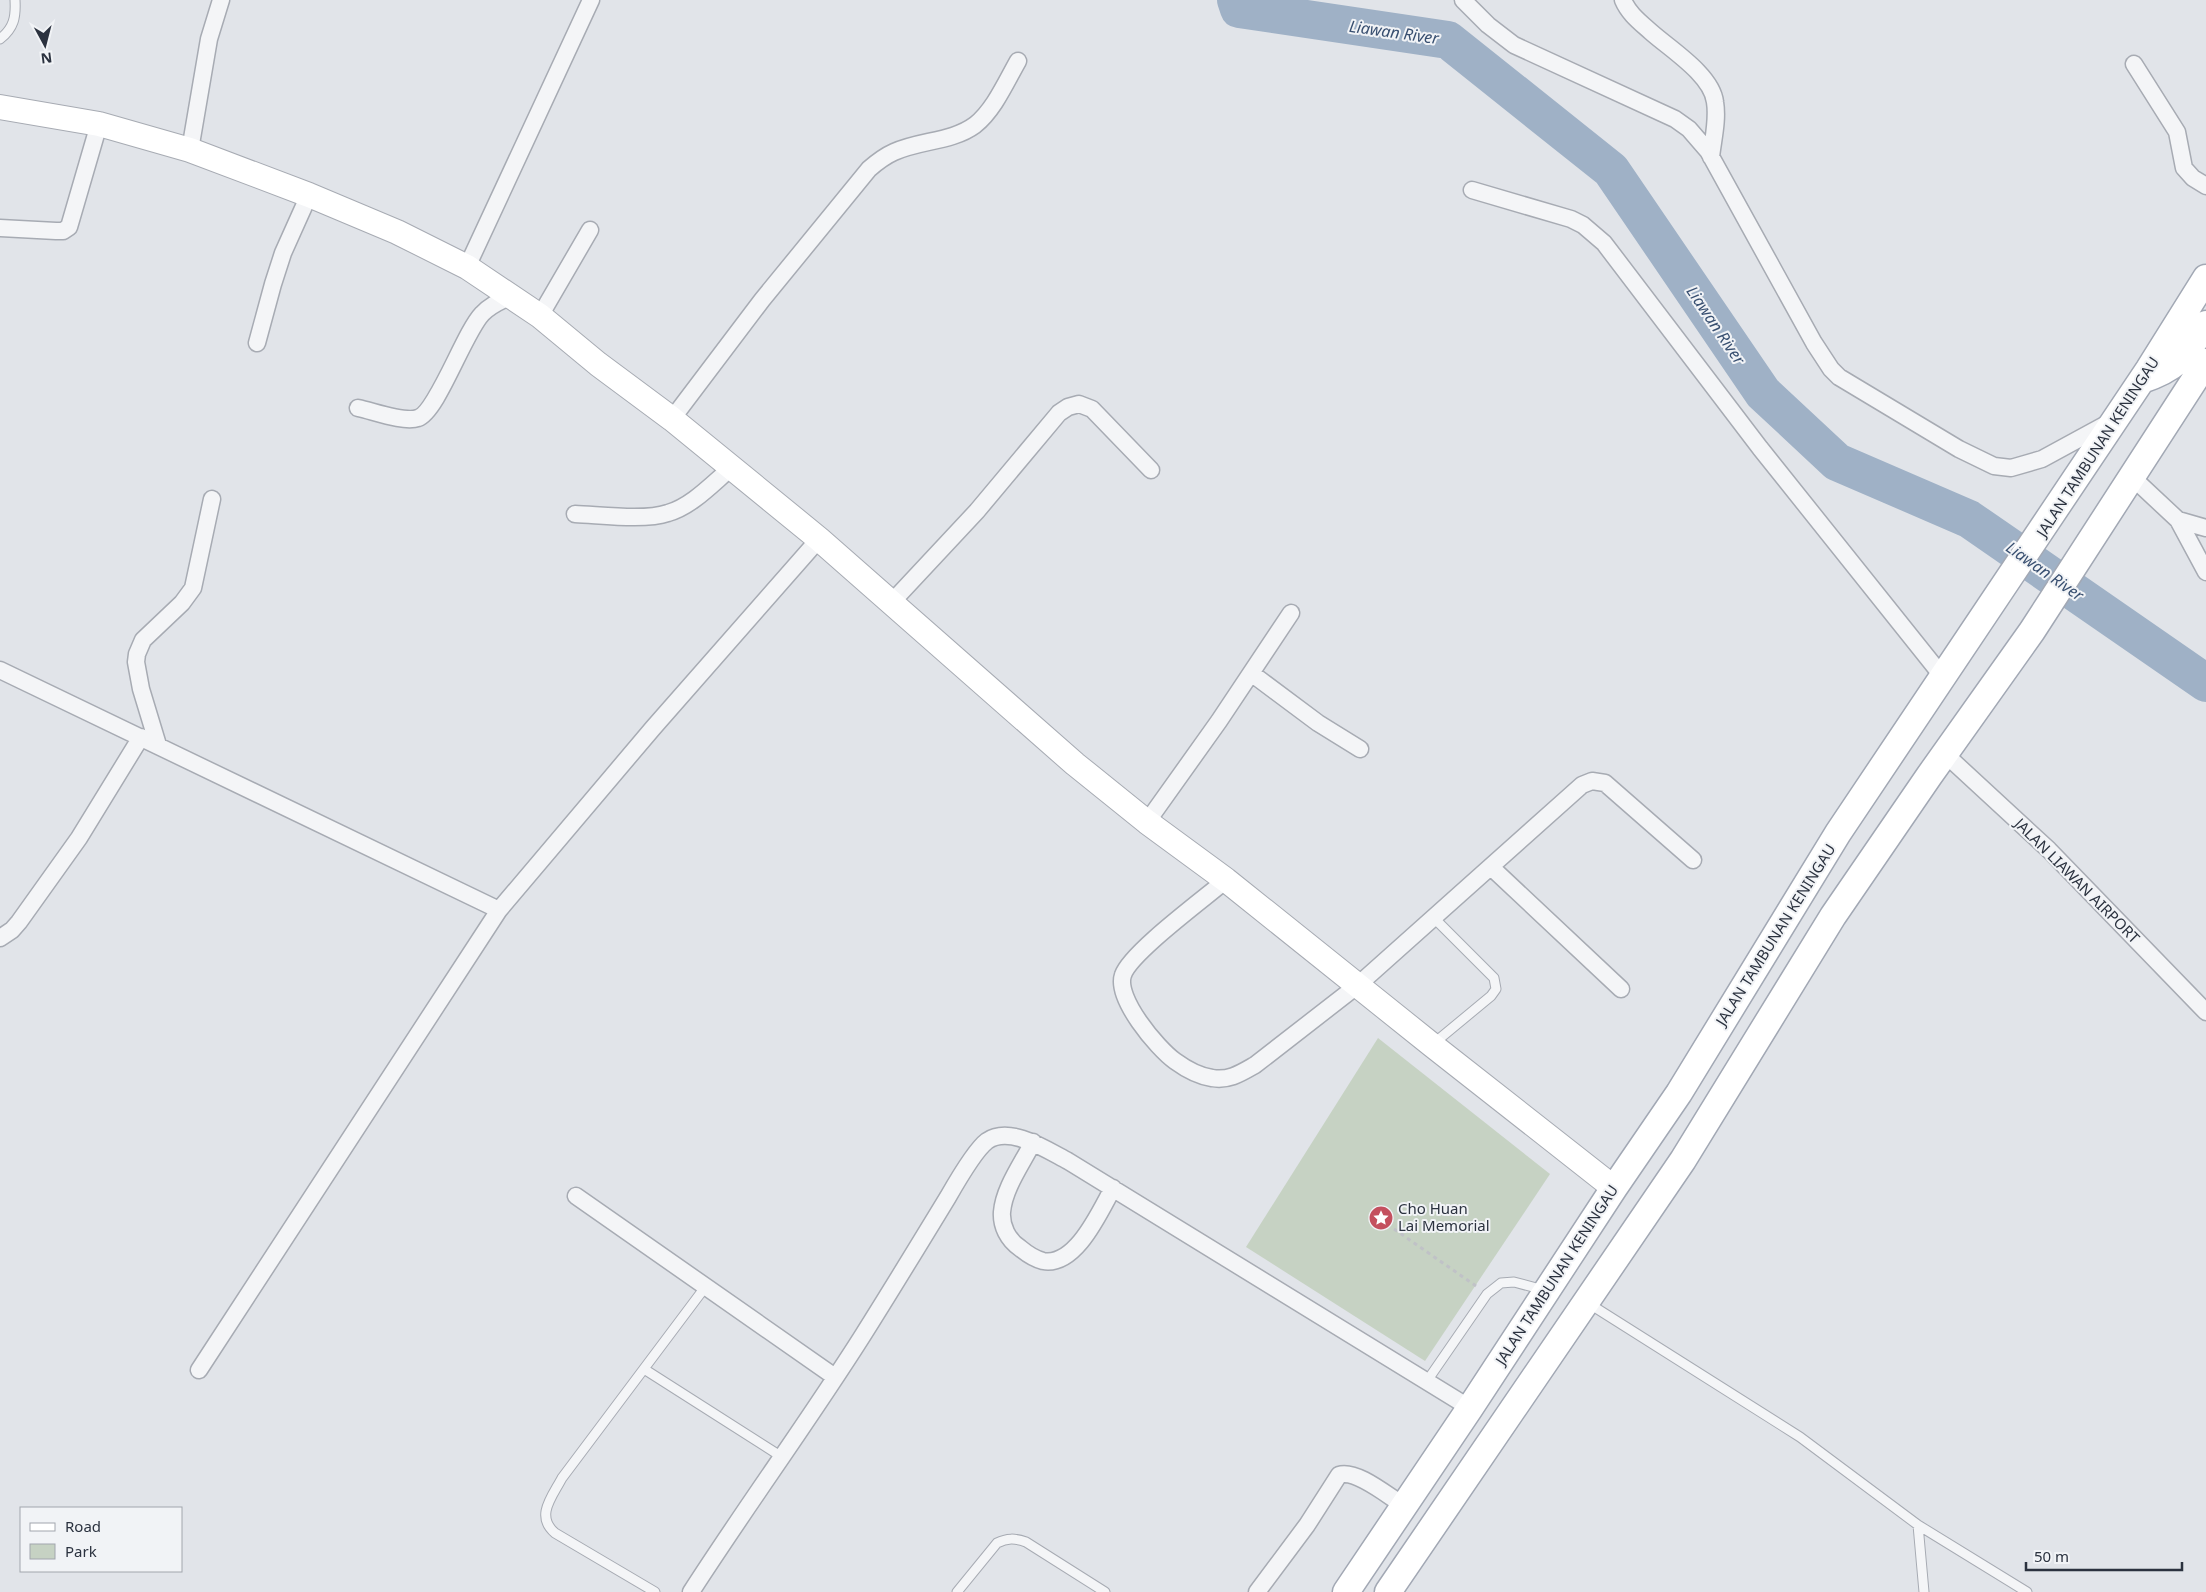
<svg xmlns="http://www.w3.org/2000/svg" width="2206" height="1592" font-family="'Noto Sans',sans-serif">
<rect width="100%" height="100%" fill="#e1e4e9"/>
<path fill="#c6d2c3" d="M1378 1038 1550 1174 1425 1361 1246 1247Z"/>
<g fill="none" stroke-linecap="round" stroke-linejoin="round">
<path stroke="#9fb1c6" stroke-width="38" d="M1236 0 1239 9 1448 40 1611 170 1763 393 1837 462 1969 519 2206 683"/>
<defs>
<path id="lane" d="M0 39C14 28 16 17 15 0
M1433 1044 1491 996 1496 989 1494 978 1434 918
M1588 1303 1800 1437 1918 1525 2027 1592
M644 1369 782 1457
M1427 1381 1487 1294 1501 1283 1514 1282 1544 1290
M1918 1525 1924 1592
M655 1592 555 1533C535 1516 552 1497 562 1478L706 1286
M957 1592 997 1543C1007 1538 1015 1538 1026 1542L1105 1592"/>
<path id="street" d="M1463 0 1488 25 1514 45 1675 119 1689 129 1708 151 1814 343 1831 369 1839 377 1959 449 1994 466 2011 468 2042 459 2110 422
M1623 0C1629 14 1640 22 1651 32 1670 49 1712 75 1715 102 1718 120 1713 139 1711 157
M2134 64 2177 132 2184 168 2193 178 2206 186
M190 150 209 39 221 0
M1472 190 1571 219 1583 225 1604 243 1760 448 1943 677
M0 228 56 231H63L69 227 99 124
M467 267 591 0
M540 316 590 230
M257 343 273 284 283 253 309 195
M358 408C373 411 404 423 418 418 437 412 464 333 482 314 490 305 501 301 511 296
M672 419 762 300 869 169C877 162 885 156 894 152 920 140 952 142 975 125 994 110 1006 82 1018 61
M2132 477 2178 520 2206 528
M575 514C601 515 645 521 668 513 692 506 712 484 731 468
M2178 520 2206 572
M892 602 977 511 1059 413 1068 407 1079 404 1092 409 1151 470
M0 670 499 910
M1251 673 1318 723 1360 749
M158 745 141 689 136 662 137 654 143 640 182 603 193 588 212 499
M1945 754 2049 850 2206 1012
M1147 822 1219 721 1291 613
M1491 867 1621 989
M1226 880C1205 898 1130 953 1123 975 1115 998 1157 1048 1175 1061 1186 1069 1198 1076 1212 1078 1229 1081 1241 1073 1255 1065L1358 985 1582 785 1592 781 1605 783 1693 860
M0 938 12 930 19 922 79 838 141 737
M1033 1142C1022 1164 1004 1188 1002 1212 1001 1226 1008 1240 1020 1248 1026 1253 1035 1259 1043 1261 1076 1267 1100 1211 1113 1188
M576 1196 835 1377
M199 1370 499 910 653 728 819 539
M691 1592C747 1505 808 1422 863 1335 892 1289 920 1243 948 1197 956 1183 975 1150 987 1141 1010 1125 1047 1150 1068 1161L1470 1408
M1257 1592 1307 1525 1339 1475C1356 1469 1388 1496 1403 1505"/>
<path id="secondary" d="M0 107 99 124 190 150 309 195 397 232 467 267 540 316 598 364 672 419 819 539 1075 764 1147 822 1226 880 1432 1045 1614 1188"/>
<path id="primary" d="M2142 380C2180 367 2184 356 2206 324
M1346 1592 1470 1408 1614 1188 1679 1093 1838 833 2149 369 2206 278
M1388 1592 1683 1160 1833 916 1929 776 2032 631 2206 362"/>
</defs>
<use href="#lane" stroke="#a7abb3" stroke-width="11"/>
<use href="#street" stroke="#a7abb3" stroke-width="19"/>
<use href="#secondary" stroke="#a7abb3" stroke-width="26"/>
<use href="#primary" stroke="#a2a8b4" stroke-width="29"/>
<path stroke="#c0c2c7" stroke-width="3" stroke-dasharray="4 4" stroke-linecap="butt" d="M1394 1229 1476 1286"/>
<use href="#lane" stroke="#f4f5f7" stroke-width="9"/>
<use href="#street" stroke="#f4f5f7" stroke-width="16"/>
<use href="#secondary" stroke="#fff" stroke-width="24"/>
<use href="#primary" stroke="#fff" stroke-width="26"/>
</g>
<defs>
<symbol id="sight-disc" viewBox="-11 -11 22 22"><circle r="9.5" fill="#c4505e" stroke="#f1f3f6"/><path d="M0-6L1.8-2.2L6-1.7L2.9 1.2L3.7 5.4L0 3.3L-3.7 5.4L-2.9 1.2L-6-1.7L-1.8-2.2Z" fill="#fff"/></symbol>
</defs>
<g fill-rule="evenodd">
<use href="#sight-disc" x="1367" y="1204" width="28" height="28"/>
</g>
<g text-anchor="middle" stroke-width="4" stroke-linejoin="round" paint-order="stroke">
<g font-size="15" fill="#2b323f" stroke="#f1f3f6">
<text transform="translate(2098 447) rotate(-57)" y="5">JALAN TAMBUNAN KENINGAU</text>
<text transform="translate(2077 881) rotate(45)" y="5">JALAN LIAWAN AIRPORT</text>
<text transform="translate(1776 935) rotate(-58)" y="5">JALAN TAMBUNAN KENINGAU</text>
<text transform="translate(1557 1275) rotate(-57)" y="5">JALAN TAMBUNAN KENINGAU</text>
</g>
<g font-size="15" fill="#2b323f" stroke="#f1f3f6" text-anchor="start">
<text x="1398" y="1214">Cho Huan<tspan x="1398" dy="17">Lai Memorial</tspan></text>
</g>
<g font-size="16" font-style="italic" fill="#384f70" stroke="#f1f3f6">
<text transform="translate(1394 32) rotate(8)" y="6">Liawan River</text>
<text transform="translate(1716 325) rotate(56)" y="6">Liawan River</text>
<text transform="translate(2045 571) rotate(35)" y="6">Liawan River</text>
</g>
</g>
<rect x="20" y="1507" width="162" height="65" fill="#f1f3f6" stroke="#a2a6ad"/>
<rect x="30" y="1523" width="25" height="8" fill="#ffffff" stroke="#a2a6ad"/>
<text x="65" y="1532" font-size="15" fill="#2b323f">Road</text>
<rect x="30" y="1544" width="25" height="15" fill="#c6d2c3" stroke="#a2a6ad"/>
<text x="65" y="1557" font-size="15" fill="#2b323f">Park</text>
<g transform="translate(45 45) rotate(173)" stroke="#f1f3f6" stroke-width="4" paint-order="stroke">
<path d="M0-4L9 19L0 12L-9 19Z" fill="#2b323f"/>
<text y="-8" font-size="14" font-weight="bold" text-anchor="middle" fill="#2b323f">N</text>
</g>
<path d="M2026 1562v8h156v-8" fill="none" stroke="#2b323f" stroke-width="2.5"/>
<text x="2034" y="1562" font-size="15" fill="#2b323f" stroke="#f1f3f6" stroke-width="4" paint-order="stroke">50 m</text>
</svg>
